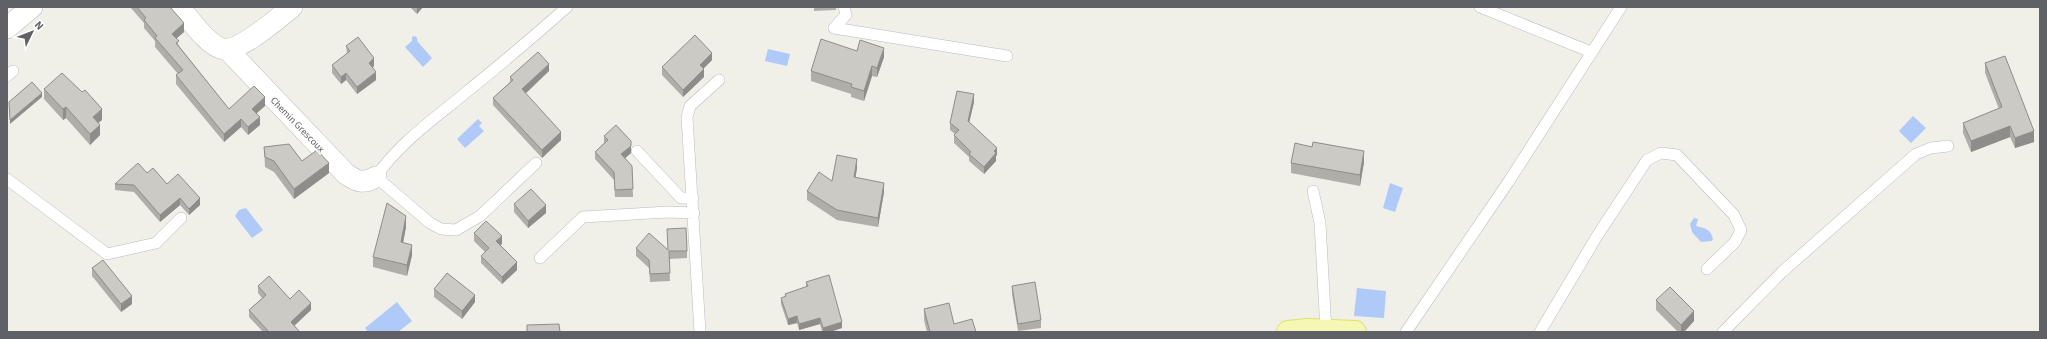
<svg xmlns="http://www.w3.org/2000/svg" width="2047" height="339" font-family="'Source Sans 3',sans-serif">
<rect width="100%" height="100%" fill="#f0f0e8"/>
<path fill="#afc9f8" d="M415 36 417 38V41L432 58 423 67 405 47 412 41V37Z
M768 49 790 54 787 66 765 61Z
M1913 116 1926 128 1911 143 1899 131Z
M478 119 482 123 479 126 484 131 465 148 457 139Z
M1390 183 1403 188 1395 212 1383 208Z
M246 208 263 230 252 238 235 216 239 210Z
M1694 218 1698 219 1696 226C1704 228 1711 229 1713 239L1712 241 1701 242 1692 232 1690 224Z
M1357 288 1386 291 1384 318 1354 316Z
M397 302 412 321 398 332H368L365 328Z"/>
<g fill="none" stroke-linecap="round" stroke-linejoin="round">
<defs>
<path id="lane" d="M844 7 846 15 834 28 1007 56
M1480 7 1591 52
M7 76 13 71
M637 151 681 198H693
M536 163 480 216 456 230 441 229 430 223 376 177C398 144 434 119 464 94 499 66 533 37 567 7
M7 179 107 254 156 243 181 218
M1313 191 1320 223 1326 331
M540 258 583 217 668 212 694 213
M700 332 687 117 690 106 719 80
M1406 332 1509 181 1621 7
M1540 332 1597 236 1647 160 1661 153 1677 155 1734 215 1741 230 1735 242 1707 269
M1723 332 1782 272 1916 154 1931 148 1948 146"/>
<path id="street" d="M179 7C191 20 204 41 220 48 237 55 278 18 292 7
M7 28 32 7
M227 49 346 174C358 182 363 184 376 177"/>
<path id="primary" d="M1288 332 1308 330 1355 332"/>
</defs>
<use href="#lane" stroke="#babbc0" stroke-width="12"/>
<use href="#street" stroke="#babbc0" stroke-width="22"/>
<use href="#primary" stroke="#e6de6a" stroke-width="24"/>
<use href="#lane" stroke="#fff" stroke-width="11"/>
<use href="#street" stroke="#fff" stroke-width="21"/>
<use href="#primary" stroke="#f5f8b4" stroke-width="22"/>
</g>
<path fill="#afaea9" d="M130 7H170L184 32 176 39 179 46 229 109 265 106 257 113 260 125 248 135 241 127 224 142 176 84V75L178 74 155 47V41L144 28V23Z
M410 7H423L417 14Z
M814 7H836V10L814 11Z
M346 46 374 66 372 68 376 80 357 94 346 80 341 84 332 73V65L347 54Z
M857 51 884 57 877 77 872 76 864 101 851 97V94L811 81V71Z
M712 60 704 68V77L683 97 662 75V67Z
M1985 63 2034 142 2015 148 2010 137 1971 152 1963 133V123L1999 109 1985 73Z
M549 71 525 93 561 140 542 158 493 105V98L510 82V77Z
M44 89 102 120 98 123 100 135 90 145 66 118 63 120 44 99Z
M974 102 969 122 997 155 996 156V161L984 174 969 161V157L954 143V135L955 134 950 130V123Z
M604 136 631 141V153L625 158 632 166 633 197H615L614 180 595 159V152L604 143Z
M264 147 302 161 329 173 294 199 274 172 265 167Z
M1364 162 1360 186 1291 173V163Z
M857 168 855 178 884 192 878 227 837 220 807 200V191L832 181Z
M147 173 167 184 200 205 189 215 180 205 160 222 134 192 115 190V184Z
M514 204 546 213 528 228 514 212Z
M406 227 403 243 412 255 407 276 373 267V257Z
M474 233 502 244 500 245 517 270 502 284 481 263V256L485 252 474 241Z
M636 248 687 251V258L669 259 670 281 650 282 649 268 636 256Z
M92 268 132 304 121 312 92 276Z
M806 282 842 328 830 332H822L820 324 799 330 797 323 788 325 781 304V298L785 297V294L806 287Z
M258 286 290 299 311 310 294 325 299 332H263L249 317V310L262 298 258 293Z
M1012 286 1041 320V328L1018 331 1012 294Z
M434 289 475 302 462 319 434 297Z
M1656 300 1694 321 1684 332H1678L1656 310Z
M924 309 954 324 976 332H927L924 320Z"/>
<path fill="#8e8d89" d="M417 7H423L417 14Z
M184 23V32L172 42V34Z
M884 48V57L877 77V68Z
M712 53V60L700 72V65Z
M374 58V66L369 70V63Z
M549 64V71L522 97V89Z
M872 66V76L864 101V91Z
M704 69V77L683 97V90Z
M376 72V80L357 94V87Z
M346 73V80L341 84V77Z
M42 93V97L10 124V120Z
M974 94V102L968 128V121Z
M265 97V106L252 117V109Z
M66 107V118L63 120V109Z
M102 109V120L93 127V117Z
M260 117V125L248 135V127Z
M241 119V127L224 142V134Z
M100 125V135L90 145V134Z
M2010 126V137L1971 152V141Z
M2034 131V142L2015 148V138Z
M561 132V140L542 158V150Z
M631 146V153L621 162V154Z
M997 148V155L996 156V161L984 174V167L994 151Z
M1364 151V162L1360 186V175Z
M857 159V168L854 187V177Z
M329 163V173L294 199V189Z
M884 183V192L878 227V218Z
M180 198V205L160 222V215Z
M200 198V205L189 215V209Z
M546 205V213L528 228V221Z
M406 216V227L401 253V242Z
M502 236V244L496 249V241Z
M412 245V255L407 276V265Z
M517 262V270L502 284V277Z
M475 295V302L462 319V311Z
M132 296V304L121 312V304Z
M311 303V310L291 329V322Z
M1694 311V321L1684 332H1681V325Z
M797 316V323L788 325V319Z
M820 318V324L799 330V324Z
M842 322V328L830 332H823V328Z"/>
<path fill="#cbcac4" stroke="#8e8d89" d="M137 7H170L184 23 172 34 179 41 176 43 229 109 254 86 265 97 252 109 260 117 248 127 241 119 224 134 176 75 183 70 155 38 157 36 144 20 146 18Z
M695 35 712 53 700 65 704 69 683 90 662 67Z
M358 37 374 58 369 63 376 72 357 87 346 73 341 77 332 65 350 51 346 46Z
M821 39 857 51 860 40 884 48 877 68 872 66 864 91 851 87 852 84 811 71Z
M538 52 549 64 522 89 561 132 542 150 493 98 513 80 510 77Z
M2005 56 2034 131 2015 138 2010 126 1971 141 1963 123 2002 107 1985 63Z
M62 73 82 92 85 90 102 109 93 117 100 125 90 134 66 107 63 109 44 89Z
M32 82 42 93 10 120 9 102Z
M957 91 974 94 968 121 997 148 994 151 996 153 984 167 969 154 971 152 954 135 959 130 950 123Z
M616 125 631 141V146L621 154 632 166 633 189 615 190 614 172 595 152 608 140 604 136Z
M1313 142 1364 151 1360 175 1291 163 1295 143 1312 147Z
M289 144 302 161 317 150 329 163 294 189 274 161 265 157 264 147Z
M837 155 857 159 854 177 884 183 878 218 837 210 807 191 819 172 832 181Z
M138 163 147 173 153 168 167 184 178 174 200 198 189 209 180 198 160 215 134 185 115 184Z
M531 189 546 205 528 221 514 204Z
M387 203 406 216 401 242 412 245 407 265 373 257Z
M486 221 502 236 496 241 517 262 502 277 481 256 489 248 474 233Z
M686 228 687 251H669L670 273 650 274 649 260 636 248 649 233 668 250 667 229Z
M103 260 132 296 121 304 92 268Z
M447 273 475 295 462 311 434 289Z
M829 275 842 322 823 328 820 318 799 324 797 316 788 319 781 298 786 296 785 294 808 286 806 282Z
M269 276 290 299 299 290 311 303 291 322 299 331 298 332H269L249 310 266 295 258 286Z
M1035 282 1041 320 1018 324 1012 286Z
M1670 287 1694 311 1681 325 1656 300Z
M949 303 954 324 972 319 976 332H930L924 309Z
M559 324 560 332H527V325Z"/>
<g text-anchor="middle" stroke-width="3" stroke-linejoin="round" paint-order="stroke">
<g font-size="10" fill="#5f6166" stroke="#fff">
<text transform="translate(298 124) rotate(46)" y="4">Chemin Grescoux</text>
</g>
</g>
<rect width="2047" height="339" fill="none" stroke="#5f6166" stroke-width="16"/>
<g transform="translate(32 32) rotate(47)" stroke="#ffffff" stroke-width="3" paint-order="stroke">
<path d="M0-3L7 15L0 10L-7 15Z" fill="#5f6166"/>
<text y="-6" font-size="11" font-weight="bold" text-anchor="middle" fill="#5f6166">N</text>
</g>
</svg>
